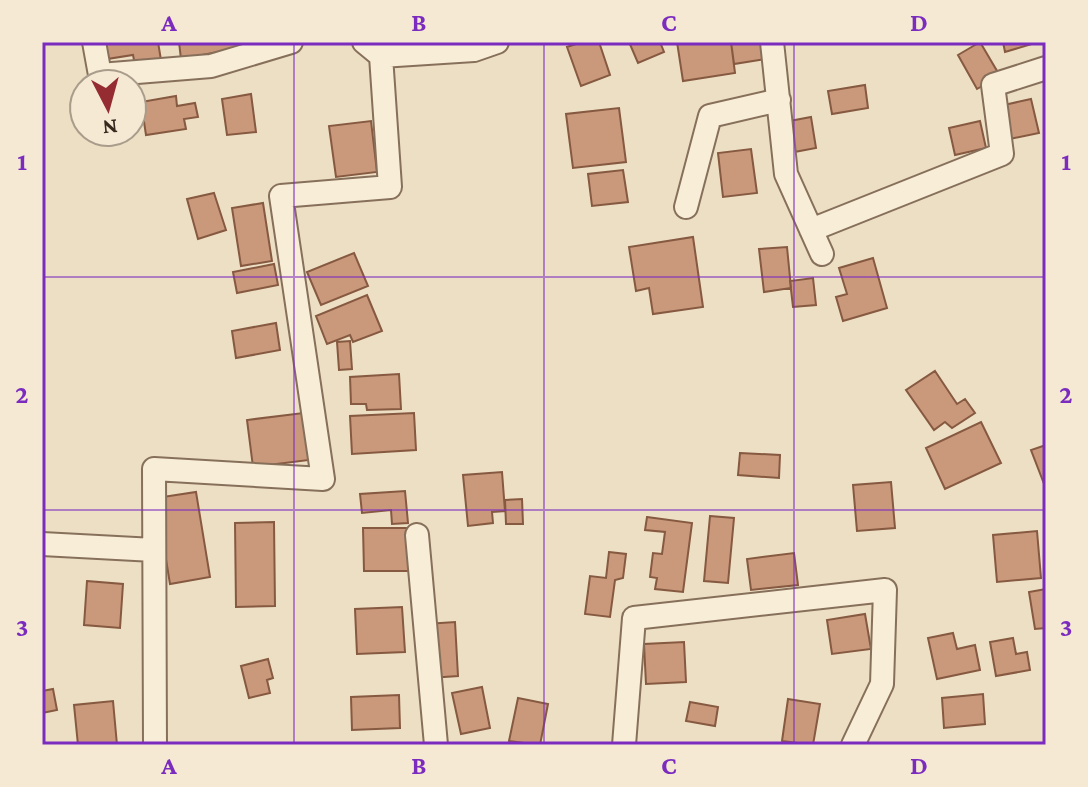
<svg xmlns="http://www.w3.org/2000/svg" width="1088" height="787" font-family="'Crimson Pro',serif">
<rect width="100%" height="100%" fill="#eddfc4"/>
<path fill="#ca987a" stroke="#865941" stroke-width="2" d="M104 42H158L161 60 135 65 133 55 107 59Z
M179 42H237L239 48 181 59Z
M582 42H599L610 75 581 86 567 47Z
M629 42H660L664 52 638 63Z
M677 42H731L735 73 683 81Z
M731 42H763L766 59 734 64Z
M980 42 1000 76 977 89 958 55Z
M1003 42H1034L1035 43 1005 52Z
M865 85 868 108 832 114 828 91Z
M251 94 256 132 227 135 222 99Z
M176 96 177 106 195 103 198 117 184 119 186 129 146 135 141 102Z
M1031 99 1039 133 1005 140 1004 105Z
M619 108 626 162 573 168 566 114Z
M811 117 816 148 789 153 784 122Z
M371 121 377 172 336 177 329 126Z
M980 121 986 148 955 155 949 128Z
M85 132H119V135L86 138Z
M751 149 757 193 723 197 718 153Z
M623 170 628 202 592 206 588 174Z
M214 193 226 230 198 239 187 199Z
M263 203 272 261 241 266 232 208Z
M693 237 703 307 653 314 649 288 636 291 629 247Z
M787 247 791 288 764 292 759 249Z
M354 253 368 286 321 305 307 272Z
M873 258 887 308 843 321 836 297 847 294 839 268Z
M274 264 278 285 237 293 233 272Z
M813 278 816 305 793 307 790 281Z
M367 295 382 331 353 342 350 335 327 344 316 316Z
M276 323 280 350 236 358 232 331Z
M350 341 352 369 339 370 337 342Z
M935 371 957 404 965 399 975 413 952 428 945 422 934 430 906 390Z
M399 374 401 409 367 410 366 404H351L350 377Z
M303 413 309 460 253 467 247 420Z
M414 413 416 450 352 454 350 416Z
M981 422 1001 463 945 489 926 448Z
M1046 445V489L1031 450Z
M740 453 780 455 779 478 738 475Z
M502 472 505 511 492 512 493 523 468 526 463 475Z
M891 482 895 528 857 531 853 485Z
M405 491 408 523 392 524 391 510 362 513 360 494Z
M196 492 210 577 170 584 156 498Z
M522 499 523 524H506L505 500Z
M710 516 734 518 728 583 704 581Z
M647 517 692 523 683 592 655 589 657 578 650 577 653 553 662 554 665 532 645 530Z
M274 522 275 606 236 607 235 523Z
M363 528H409V571H364Z
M1037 531 1041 578 997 582 993 535Z
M609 552 626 554 623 578 615 580 610 617 585 614 590 576 606 578Z
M794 553 798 585 751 590 747 559Z
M87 581 123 584 120 628 84 625Z
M1046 589V628L1035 629 1029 592Z
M402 607 405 652 357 654 355 609Z
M865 614 871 649 832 654 827 620Z
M455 622 458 676 430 678 426 624Z
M953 633 957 649 975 645 980 670 937 679 928 638Z
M1013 638 1016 654 1027 652 1030 670 996 676 990 642Z
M684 642 686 682 646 684 644 644Z
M268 659 273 678 267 680 270 693 249 698 241 666Z
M482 687 490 728 461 734 452 693Z
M53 689 57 710 42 713V691Z
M983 694 985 724 944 728 942 698Z
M399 695 400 728 352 730 351 697Z
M518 698 548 704 540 745 509 741Z
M788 699 820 704 813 745 782 741Z
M113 701 117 745H78L74 705Z
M690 702 718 707 715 726 686 721Z"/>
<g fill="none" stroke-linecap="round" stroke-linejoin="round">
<defs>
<path id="street" d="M94 42 100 75 211 66 291 42
M364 42 381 56 474 50 497 42
M772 42 786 174 822 254
M686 207 710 116 779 100
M811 230 1002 154 993 85 1046 68
M417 535 436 745
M42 544 154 550
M155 745 154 469 323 479 281 196 390 187 381 56
M624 745 634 618 885 590 882 684 853 745"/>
</defs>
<use href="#street" stroke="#87705b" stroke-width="26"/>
<use href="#street" stroke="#f8edd7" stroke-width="22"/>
</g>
<path fill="none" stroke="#7b2cbf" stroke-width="2" stroke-opacity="0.55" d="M294 42V745M544 42V745M794 42V745M42 277H1046M42 510H1046"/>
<rect width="1088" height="787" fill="none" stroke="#f5e9d3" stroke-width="88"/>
<g transform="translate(108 108) rotate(174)"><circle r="38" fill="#f5e9d3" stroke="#a99c8b" stroke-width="2"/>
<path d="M0-6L14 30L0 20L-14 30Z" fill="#952c31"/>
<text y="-12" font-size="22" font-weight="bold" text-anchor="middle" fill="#37291e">N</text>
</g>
<rect x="44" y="44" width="1000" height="699" fill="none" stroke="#7b2cbf" stroke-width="3"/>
<g font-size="26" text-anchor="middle" font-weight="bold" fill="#7b2cbf">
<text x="169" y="31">A</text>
<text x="419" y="31">B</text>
<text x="669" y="31">C</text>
<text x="919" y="31">D</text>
<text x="22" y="170">1</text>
<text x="1066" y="170">1</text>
<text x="22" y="403">2</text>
<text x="1066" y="403">2</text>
<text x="22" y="636">3</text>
<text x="1066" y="636">3</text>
<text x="169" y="774">A</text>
<text x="419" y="774">B</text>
<text x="669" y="774">C</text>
<text x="919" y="774">D</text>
</g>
</svg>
